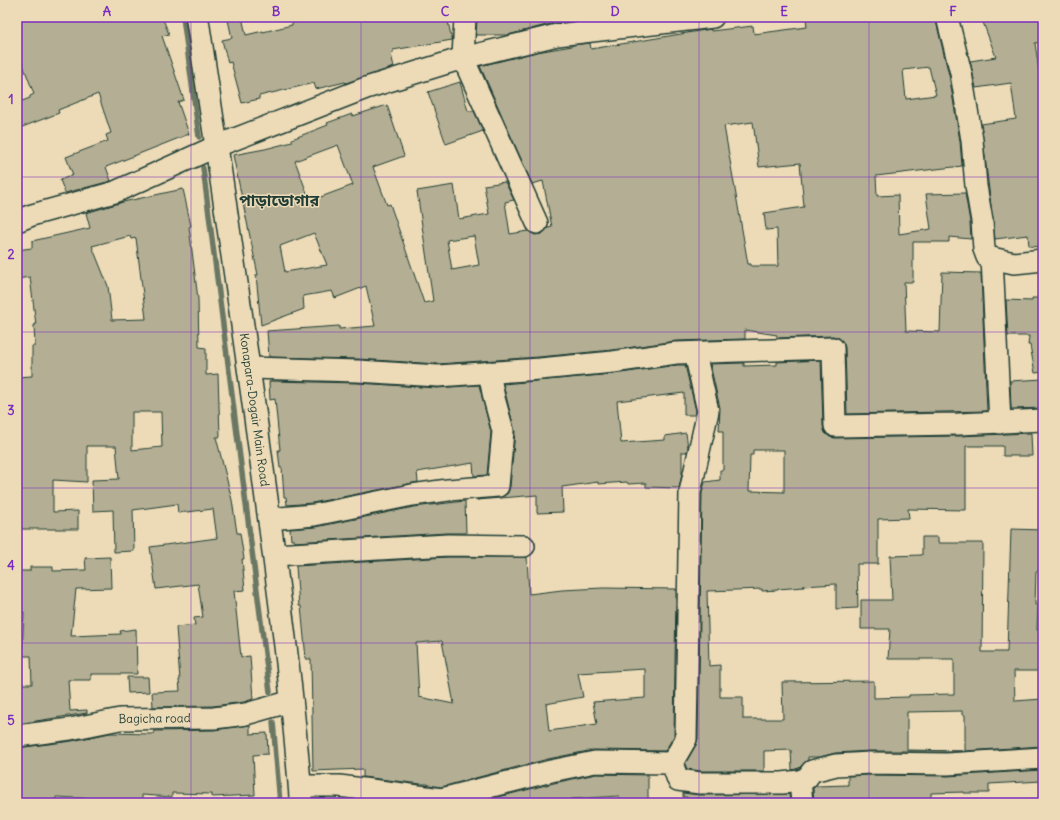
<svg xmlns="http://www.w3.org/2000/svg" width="1060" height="820" font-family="Delius,'Noto Sans Bengali',sans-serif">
<rect width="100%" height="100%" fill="#eddbb8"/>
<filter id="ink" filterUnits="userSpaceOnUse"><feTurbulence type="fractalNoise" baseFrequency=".025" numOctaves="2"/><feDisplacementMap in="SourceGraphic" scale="8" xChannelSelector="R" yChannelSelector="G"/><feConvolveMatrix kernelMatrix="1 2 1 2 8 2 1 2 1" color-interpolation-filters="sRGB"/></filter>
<g filter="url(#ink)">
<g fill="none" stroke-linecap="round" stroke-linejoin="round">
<path stroke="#697763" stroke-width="5.5" d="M183 17 199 137
M203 168 270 692
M273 722 280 803"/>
</g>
<path fill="#b4af94" stroke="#1f3d34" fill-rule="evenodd" d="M26 17H162L169 34 162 36 184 100 178 102 189 134 106 167 111 181 65 193 60 180 73 175 66 157 108 141 106 135 111 133 98 94 58 110 59 113 17 129V103L30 98V96L34 94 17 49V20Z
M242 17 246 35 263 31V32L292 25V23L315 17H447L452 40 393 50V53L391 54 394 67 346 83 345 82 316 89 314 83 259 96V99L242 103 231 62 228 63 222 40 232 38 228 20Z
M555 17H585L586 20 554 23 508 35H476L477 20 556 19Z
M806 17H935L949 75 960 141 962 166 876 176 877 196 898 195 899 234 931 229 926 194 965 193 970 222 971 239 949 237V242H913V282H904L906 331 940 332 942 272 981 273 987 411 847 414 845 347 843 342 839 338 833 336 777 338V335L745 330V339L676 341 612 350 539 357 438 364 358 359 269 357 267 331 339 326V329L375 326 366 286 335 298 332 291 303 296 304 309 261 325 256 275H258L233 155 265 149 292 142V139L328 125 327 123 352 114 353 116 387 105 404 156 373 167 387 205 390 204 424 303 433 301 417 191 454 185 459 219 489 214 484 185 505 182 514 200 505 202 510 234 528 231 535 235 542 234 548 228 552 227 543 181 532 184 480 66 537 52 572 46V45L590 43 591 49 711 29V31L753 26 754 34 807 27ZM929 67 936 95 906 99 903 70ZM753 122 759 167 800 163 804 207 764 213 766 230 777 229 778 266H751V264H748L724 126ZM338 145 353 185 310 201 295 161ZM314 233 327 265 285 272 280 246ZM474 236 479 265 452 270 447 240Z
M981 17H1043V42L1035 43 1041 84H1043V247L1029 246 1028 235 995 239 981 124 1016 119 1011 83 976 88 970 61 996 57Z
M460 82 468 111H474L483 131 446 144 428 92Z
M183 189 191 226 189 227 198 299 199 347 206 348V375L218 374 220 437H216L232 500 237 533H240L244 559H242L245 590 234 591 241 657 250 656 253 699 244 702 213 706 153 707 152 692 180 691 179 680H180L176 627 195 625 194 618 203 617 198 584 156 589 150 547 217 538 213 509 178 513 177 504 133 510 134 551 114 552 113 510 93 511 92 480 119 479 116 446H87V482L53 480V512L78 511V529H17V377L32 376V346H35L34 325H36L30 277 17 279V250L32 248V241L90 228 86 213 123 202ZM130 236 131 239 136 238 146 319 112 320 108 286 92 246ZM132 412H161L162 447 132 450Z
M1032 298H1043V372L1035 373 1030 345H1028L1029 336H1008L1006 300 1032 301Z
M821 360 823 426 825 433 830 437 835 438 959 436 1031 433 1032 456H1003V446H966V510L908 509 909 518 878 519V564H857L858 608 836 609V584L803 586 804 587 778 589V590L762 591V589L707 591 709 666 720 665V697H743V719H783L782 682 874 681V698L909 697V695L954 694V659H888L890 629H861V600H892L890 556 922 555V537H938V543H983L982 652H1007L1011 529 1043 530V568H1040V571H1036L1035 605H1038L1037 630H1040L1041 671H1014L1015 701 1043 699V746L965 751V715H962V711L907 712V750L962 751H870L835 753 820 757H808V760L803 764 799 768 792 770 791 750 764 751V771H701L687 769 685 764 696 745 698 739 702 493 705 482 720 480V470H723V431H719L720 408 710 364 744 363V366L777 365V362ZM753 450H784V492L749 491 750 455H753Z
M677 365H685L696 411 695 415H684V393L617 401 621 443 665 440V436L686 433 688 447 687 452H682V474L679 488 646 487V483L628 484 627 482 598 484V482L562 487 563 512 537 513V495L477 500 504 496 508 493 510 487 515 432 503 384 614 374Z
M1043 379V408L1011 409 1010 381Z
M271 381 357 383 437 388 479 385 491 432 487 475 474 476 473 463 417 472 418 482 312 503 287 505 286 497H284L282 468H280L278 450H280L275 399 270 400 269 382Z
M465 501 466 533H447L294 542V540H291L290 529 316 527 414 507Z
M110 557 111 588 76 589 71 636 121 634 120 631 136 629 137 674H91V680H68L70 711 87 710V713L17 724V684H32L31 656H22L24 612 17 613V571H30V567H53V571L86 570 85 558Z
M448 557H527L529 594 562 590 603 588 676 589 674 736 665 751 593 750 548 759 441 787 429 785 428 784H421L363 777V769L313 771 311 659H306L301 606H299L296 566ZM442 641 454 704 419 697 416 643ZM645 669V698L593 702 597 724 549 731 546 704 583 697 578 673Z
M127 677H148L149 692 128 693Z
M250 725V734L267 733 268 754 253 755 255 795 212 797V794L172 793V797L142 795V801L56 797V803H17V748L72 741 110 733 151 734 154 733V731L214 730Z
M1042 770V781L989 784V793H964V792L931 793V803H814L813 788 816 786 848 785V776L870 775 948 776Z
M596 774 648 775V801L619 802V796L571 799V803H475L554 783Z
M683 793 700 795 789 794 790 803H687V797H683Z"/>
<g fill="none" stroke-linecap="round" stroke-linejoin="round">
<defs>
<g id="street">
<path d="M465 17 463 58 537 223"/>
<path d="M947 17 961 73 972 140 976 186 982 221 984 249 987 257 1014 263 1043 260"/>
<path d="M17 221 32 215 115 192 217 146 366 88 463 58 557 35 713 17"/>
<path d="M992 258 1000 423"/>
<path d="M249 368 358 371 438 376 540 369 613 362 676 353 833 348 835 426 959 424 1043 420"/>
<path d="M269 519 314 515 412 495 448 490 498 486 503 431 494 398 489 372"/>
<path d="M274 555 448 545 524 546"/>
<path id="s1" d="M17 736 70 729 120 719 214 718 246 714 292 701"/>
<path d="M672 763 686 739 690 492 708 411 695 353"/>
<path d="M800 781 802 803"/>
<path d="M300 786H339L442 799 551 771 595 762 672 763 678 780 700 783H782L800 781 807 778 812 771 836 765 870 763 947 764 1043 758"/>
</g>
<g id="secondary">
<path id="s2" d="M197 17C222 181 246 345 268 510 281 608 294 705 301 803"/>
</g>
</defs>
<use href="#street" stroke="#1f3d34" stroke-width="24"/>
<use href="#secondary" stroke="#1f3d34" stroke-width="25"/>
<use href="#street" stroke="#eddbb8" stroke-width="21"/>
<use href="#secondary" stroke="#eddbb8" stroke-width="22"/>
</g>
</g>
<path fill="none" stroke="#7b2cbf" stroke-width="1" stroke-opacity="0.55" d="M191 17V803M361 17V803M530 17V803M699 17V803M869 17V803M17 177H1043M17 332H1043M17 488H1043M17 643H1043"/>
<g text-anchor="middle" stroke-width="3" stroke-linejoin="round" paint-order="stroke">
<g font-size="12" fill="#1f3d34" stroke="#eddbb8">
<text dy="4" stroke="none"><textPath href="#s2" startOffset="397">Konapara-Dogair Main Road</textPath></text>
<text dy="4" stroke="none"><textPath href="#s1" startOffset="139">Bagicha road</textPath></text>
</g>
<g font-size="16" font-weight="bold" fill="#1f3d34" stroke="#eddbb8">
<text x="279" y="206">পাড়াডোগার</text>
</g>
</g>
<rect width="1060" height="820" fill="none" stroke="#eddbb8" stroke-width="44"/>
<rect x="22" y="22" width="1016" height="776" fill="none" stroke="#7b2cbf" stroke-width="1.5"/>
<g font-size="13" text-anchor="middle" font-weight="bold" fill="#7b2cbf">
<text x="107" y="16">A</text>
<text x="276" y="16">B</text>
<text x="445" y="16">C</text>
<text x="615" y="16">D</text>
<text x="784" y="16">E</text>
<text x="953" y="16">F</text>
<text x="11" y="104">1</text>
<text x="11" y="259">2</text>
<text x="11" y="415">3</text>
<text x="11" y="570">4</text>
<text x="11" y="725">5</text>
</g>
</svg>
